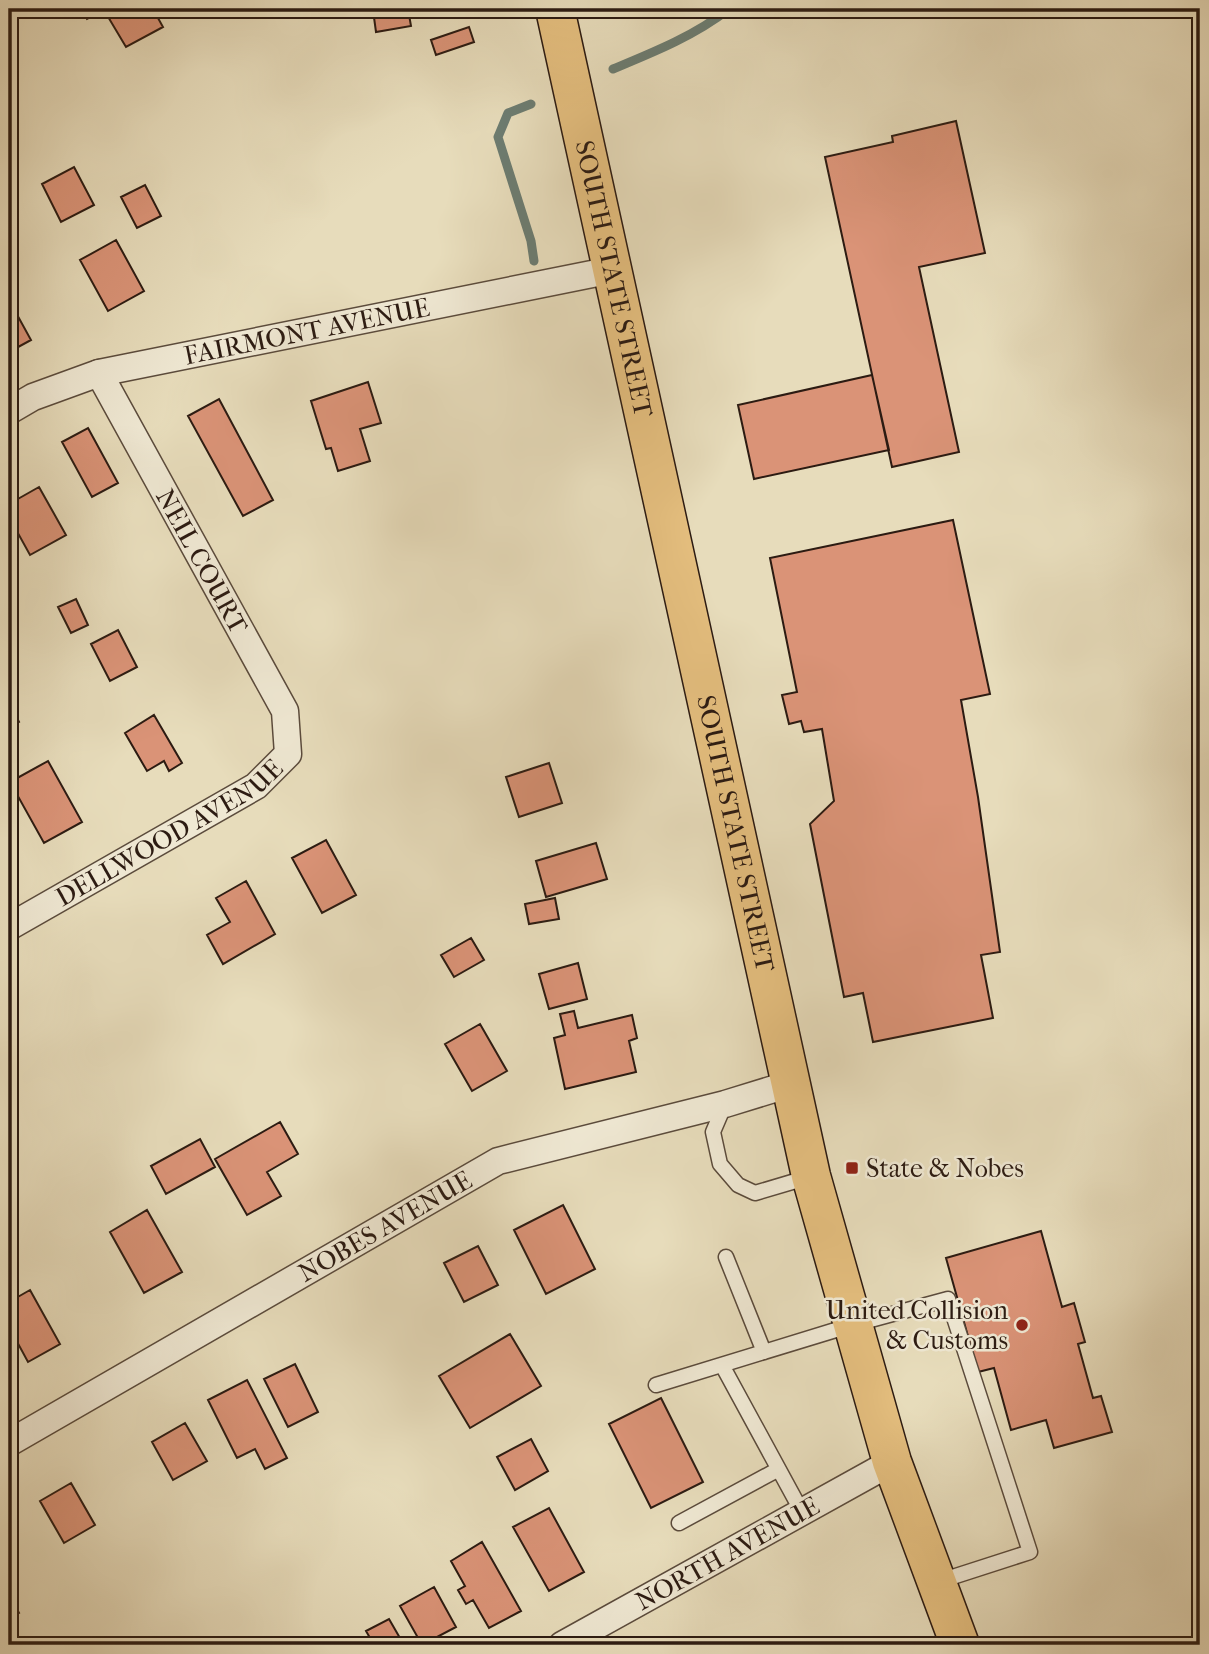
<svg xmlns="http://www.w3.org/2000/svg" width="1209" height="1654" font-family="'IM FELL French Canon',serif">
<rect width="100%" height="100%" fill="#e7dcbb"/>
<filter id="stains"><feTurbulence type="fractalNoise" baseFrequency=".00286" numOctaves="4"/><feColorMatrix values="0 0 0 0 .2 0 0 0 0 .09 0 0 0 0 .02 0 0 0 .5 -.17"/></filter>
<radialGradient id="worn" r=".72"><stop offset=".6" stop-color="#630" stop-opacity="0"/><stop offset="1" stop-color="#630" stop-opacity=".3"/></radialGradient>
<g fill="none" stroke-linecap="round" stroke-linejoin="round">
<path stroke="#6c7c71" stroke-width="9" d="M613 69C654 52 694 36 729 9
M531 104 508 113 498 137 531 241 534 261"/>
</g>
<path fill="#da9377" stroke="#2c1b12" stroke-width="2" d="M82 9H153L163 27 126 47 104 10 87 19Z
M381 9H408L411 26 376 32 373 10Z
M469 27 474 42 436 55 431 40Z
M956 121 985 253 919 267 959 452 892 467 825 157 893 142 892 136Z
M74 167 94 205 61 222 42 184Z
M145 185 161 216 137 228 121 197Z
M116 240 144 291 108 311 80 260Z
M9 300 31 340 9 352Z
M872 375 889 450 754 479 738 405Z
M368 382 381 423 360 429 370 461 338 471 331 448 326 449 311 401Z
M219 399 273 500 243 516 188 416Z
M88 428 118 483 92 497 62 442Z
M39 487 66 535 30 555 9 517V504Z
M953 520 990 694 961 700 978 797 1000 952 981 955 993 1018 873 1042 863 993 844 997 810 824 834 801 822 729 804 732 801 721 789 724 782 695 797 692 770 558Z
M76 599 88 625 71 633 58 607Z
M118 630 137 667 110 681 91 644Z
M9 703 19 722 9 728Z
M154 715 182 763 169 771 164 761 147 771 125 733Z
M48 761 82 822 44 843 10 782Z
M549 763 562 803 519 817 506 777Z
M326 840 356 895 322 913 292 858Z
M596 843 607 879 546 897 536 861Z
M246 881 275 934 223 964 207 935 230 922 216 898Z
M555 898 559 919 529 924 525 904Z
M471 938 484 960 454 977 441 955Z
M578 963 587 999 549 1009 539 974Z
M574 1011 578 1028 632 1015 637 1038 629 1041 636 1072 565 1089 554 1038 565 1035 560 1014Z
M480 1024 507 1071 472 1091 445 1044Z
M280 1122 298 1154 267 1172 281 1196 247 1215 215 1159Z
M200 1139 215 1167 166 1194 151 1166Z
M563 1205 595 1269 546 1294 514 1230Z
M147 1210 182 1272 144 1293 110 1232Z
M1041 1231 1062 1307 1074 1303 1085 1342 1078 1344 1093 1398 1101 1396 1112 1432 1054 1448 1046 1420 1011 1430 994 1368 978 1372 946 1258Z
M478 1246 498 1285 464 1302 444 1263Z
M30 1290 60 1344 28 1362 9 1327V1302Z
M510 1334 541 1386 470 1428 439 1376Z
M295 1364 318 1412 288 1427 264 1379Z
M247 1380 287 1458 265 1469 255 1449 237 1458 208 1400Z
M661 1398 703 1482 651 1508 609 1424Z
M185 1423 207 1461 173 1480 152 1442Z
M531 1439 548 1471 515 1490 497 1457Z
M71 1483 95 1525 64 1543 40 1501Z
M549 1508 584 1572 549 1591 513 1527Z
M482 1542 521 1611 489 1628 473 1600 466 1604 458 1590 465 1586 451 1561Z
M434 1587 456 1627 422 1645 400 1606Z
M9 1595 19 1613 9 1619Z
M389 1619 404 1645H374L366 1631Z"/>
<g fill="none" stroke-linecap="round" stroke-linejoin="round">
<defs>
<path id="service" d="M725 1104 713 1132 720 1164 738 1185 755 1193 809 1177
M726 1257 764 1352
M722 1365 802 1512
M656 1385 852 1325 948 1299 1030 1552 937 1582
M679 1523 777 1470"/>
<g id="minor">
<path id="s1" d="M9 411 33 397 99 373 612 270"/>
<path id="s2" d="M9 927 256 786 288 754 285 711 99 373"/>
<path id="s3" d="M9 1443 498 1161 725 1104 790 1084"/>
<path id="s4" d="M562 1645 892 1462"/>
</g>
<g id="primary">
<path id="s5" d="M555 9 811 1176 892 1462 960 1645"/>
</g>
</defs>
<use href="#service" stroke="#5b4b3c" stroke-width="17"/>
<use href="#minor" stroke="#5b4b3c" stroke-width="29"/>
<use href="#primary" stroke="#2c1b12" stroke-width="41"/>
<use href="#service" stroke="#efe8d3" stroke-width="14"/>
<use href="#minor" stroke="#efe8d3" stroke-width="26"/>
<use href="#primary" stroke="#e4be7e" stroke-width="38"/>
</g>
<g fill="#8f2418" stroke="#efe8d3" stroke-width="2.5">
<rect x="845" y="1161" width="14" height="14" rx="3.5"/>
<circle cx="1022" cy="1325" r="7"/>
</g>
<g text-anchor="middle" stroke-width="5" stroke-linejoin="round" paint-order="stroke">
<g font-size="26" fill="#2c1b12" stroke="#efe8d3">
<text dy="9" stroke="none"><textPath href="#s5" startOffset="276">SOUTH STATE STREET</textPath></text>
<text dy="9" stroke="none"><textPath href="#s1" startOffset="310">FAIRMONT AVENUE</textPath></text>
<text transform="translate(202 561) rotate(61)" y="9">NEIL COURT</text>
<text dy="9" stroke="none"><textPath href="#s2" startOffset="186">DELLWOOD AVENUE</textPath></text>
<text dy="9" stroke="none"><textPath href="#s5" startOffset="844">SOUTH STATE STREET</textPath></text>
<text dy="9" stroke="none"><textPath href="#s3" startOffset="434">NOBES AVENUE</textPath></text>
<text dy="9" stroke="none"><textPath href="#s4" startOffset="189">NORTH AVENUE</textPath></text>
</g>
<g font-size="26" fill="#2c1b12" stroke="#efe8d3" text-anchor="start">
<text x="866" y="1177">State &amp; Nobes</text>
<text x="1008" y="1319" text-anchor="end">United Collision<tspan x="1008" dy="30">&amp; Customs</tspan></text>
</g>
</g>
<rect width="1209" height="1654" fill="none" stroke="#e7dcbb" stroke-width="35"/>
<rect x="10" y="10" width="1188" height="1633" fill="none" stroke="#2c1b12" stroke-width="3.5"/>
<rect x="18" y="18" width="1174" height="1619" fill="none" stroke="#2c1b12" stroke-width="2"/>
<rect width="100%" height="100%" filter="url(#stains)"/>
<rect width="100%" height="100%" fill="url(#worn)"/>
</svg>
